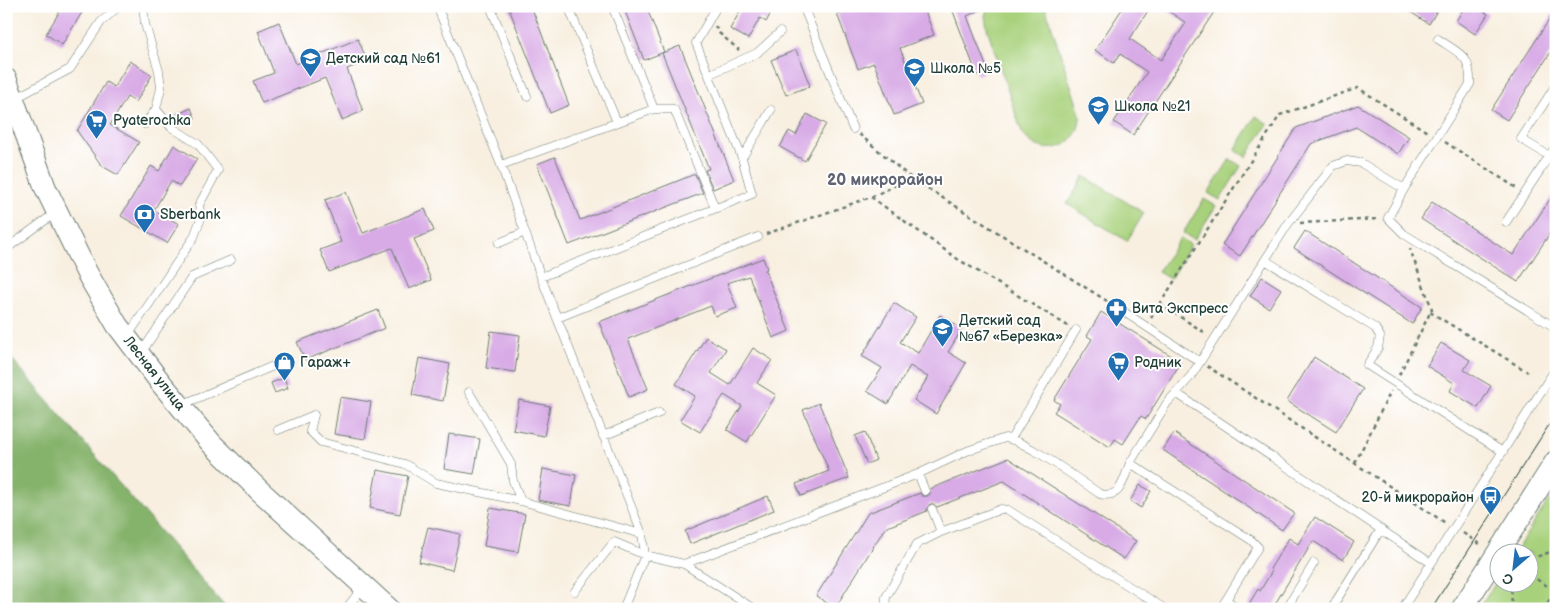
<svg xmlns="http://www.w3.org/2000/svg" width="1562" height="615" font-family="'Balsamiq Sans',sans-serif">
<rect width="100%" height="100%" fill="#fff"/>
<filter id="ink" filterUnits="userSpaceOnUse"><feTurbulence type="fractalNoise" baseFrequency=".02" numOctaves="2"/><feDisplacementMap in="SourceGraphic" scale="10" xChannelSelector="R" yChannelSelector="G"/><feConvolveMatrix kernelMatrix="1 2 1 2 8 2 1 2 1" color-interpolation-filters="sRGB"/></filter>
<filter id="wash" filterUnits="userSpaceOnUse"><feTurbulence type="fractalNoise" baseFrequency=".0096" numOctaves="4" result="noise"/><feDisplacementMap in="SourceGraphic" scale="20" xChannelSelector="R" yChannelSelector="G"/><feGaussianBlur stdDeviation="1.12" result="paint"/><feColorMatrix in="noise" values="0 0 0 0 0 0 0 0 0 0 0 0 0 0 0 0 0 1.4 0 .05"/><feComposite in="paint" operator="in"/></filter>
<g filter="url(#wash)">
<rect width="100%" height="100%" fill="#f8efe0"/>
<path fill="#a8d17c" stroke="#648758" d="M988 6H1045L1080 114C1081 149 1042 161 1022 133L987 28 985 16Z
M1256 116 1268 124 1246 157 1235 150Z
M1230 159 1241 166 1220 200 1208 193Z
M1084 176 1144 213 1127 241 1067 204Z
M1204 199 1216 206 1194 240 1183 233Z
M1180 238 1191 245 1170 279 1158 272Z
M1556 489V609H1479L1499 577 1500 582H1530V552H1515Z"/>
<path fill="#86b36c" stroke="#527850" d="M6 352 227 609H6Z"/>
<g id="blocks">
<path fill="#d8aae6" d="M63 6H86L62 45 46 34Z
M508 6H531L569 105 550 113Z
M623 6H646L664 52 644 60Z
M743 6H775L766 22 760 18 748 39 730 29Z
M845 6H923L934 35 900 48 922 104 894 115 874 63 858 69 837 14 847 10Z
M951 6H989L967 16 988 71 977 75Z
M1124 6H1151L1130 39 1161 60 1186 23 1161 6H1218L1133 135 1114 122 1147 72 1120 54 1114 63 1095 50Z
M1401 6H1440L1429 24Z
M1465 6H1475L1488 14 1475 34 1456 21Z
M1556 9V44L1507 120 1491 110Z
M279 22 296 64 358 39 367 61 347 69 363 111 342 120 325 78 262 103 253 81 274 73 258 31Z
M680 46 734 180 713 189 705 170 709 169 662 53Z
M796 50 810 86 786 95 771 60Z
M130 61 152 75 136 102 127 97 110 125 139 142 118 175 102 166 77 131 106 82 114 87Z
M1358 105 1409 137 1398 154 1356 127 1311 144 1240 256 1222 245 1296 128Z
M191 108 195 118 180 125 176 115Z
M807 114 826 124 805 161 780 147 789 131 796 135Z
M174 145 197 159 180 186 171 181 154 210 179 224 167 243 121 216 151 166 159 171Z
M555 157 580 220 695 174 703 193 569 245 537 164Z
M1556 190V224L1518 282 1421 219 1432 202 1513 255Z
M346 192 363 233 425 209 434 231 414 239 431 280 409 289 392 248 329 272 320 250 341 242 325 200Z
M1305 231 1422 307 1412 324 1294 248Z
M763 258 767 269 765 270 789 331 773 338 749 276 727 283 737 308 715 316 711 306 628 339 648 389 629 397 599 322Z
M1262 277 1281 289 1269 308 1250 296Z
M894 303 916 317 900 342 918 353 940 315 962 329 948 352 966 363 936 414 914 400 928 377 910 366 888 404 867 391 882 368 862 356Z
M378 310 385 328 305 360 297 342Z
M1101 312 1181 362 1146 419 1141 416 1123 444 1115 439 1110 447 1054 412 1060 404 1054 400 1092 339 1087 336Z
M491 331 520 335 515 372 486 368Z
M706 337 726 349 711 373 730 385 753 348 772 360 757 383 776 395 747 442 727 430 742 406 724 395 700 432 680 420 695 396 676 384Z
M1441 343 1470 360 1464 370 1491 386 1478 408 1450 391 1454 383 1427 366Z
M1314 357 1363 389 1336 432 1287 401Z
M419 358 450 364 443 401 412 395Z
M284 378 288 388 275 393 271 383Z
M340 397 371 402 365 439 334 434Z
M519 400 550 406 544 436 513 430Z
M819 403 849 478 801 496 796 484 829 471 803 410Z
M865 432 876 460 867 464 855 436Z
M1174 433 1294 513 1282 530 1163 450Z
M449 434 480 439 474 474 444 469Z
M1008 458 1136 541 1124 559 1004 481 937 507 933 504H930L927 508V511L885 528 835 608 816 596 868 513 920 493 922 496H927L930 494V489Z
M543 469 576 475 571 506 538 500Z
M377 470 408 476 400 514 370 508Z
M1140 485 1151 491 1141 508 1130 501Z
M768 496 774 510 690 544 685 531Z
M490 508 525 514 518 552 484 546Z
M1315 517 1354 542 1343 560 1313 541 1272 609H1246L1258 589 1260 591 1272 571 1270 569 1289 538 1298 544Z
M428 527 460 534 452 570 419 562Z"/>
</g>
</g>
<g filter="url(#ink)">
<use href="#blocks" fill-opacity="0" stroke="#6b7b70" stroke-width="1"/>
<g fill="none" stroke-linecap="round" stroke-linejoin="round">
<defs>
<path id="service" d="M437 6 501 165 541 277 642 534 645 555 623 609
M490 6 527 96
M568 6 617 122
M803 6 853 129
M710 74 757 53 780 32
M1556 85 1521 139 1556 160
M14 99 70 69 101 22 119 6
M654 109H674L715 208
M145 124 156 109
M742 158 771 110
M501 165 654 109 612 6
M1404 189 1470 84C1471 55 1460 54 1438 39
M1506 222 1556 146
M499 243 525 232
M6 249 55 213
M1265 260 1375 328 1380 336 1378 348 1367 365 1503 452
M541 277 752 194 742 158 696 43 717 6
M1115 306 1200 362
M557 318 758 237
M127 337 194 237 201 218 199 205 218 170 198 144 171 127 156 109 161 88 159 71 145 24 143 6
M141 353 192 277 231 260
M469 392 511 464 513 481 521 501
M1176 393 1431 563
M181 405 285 361
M278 430 314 415 310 431 321 442 405 464 436 483 521 501 642 534
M603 436 659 413
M1011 439 1076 330
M918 474 925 491
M932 509 941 532
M684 564 754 609
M575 591 614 542 645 555 684 564 918 474 967 451 1005 438C1027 441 1079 480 1100 494 1122 499 1123 480 1130 463
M1226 600 1258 547 1251 540 1130 463 1167 403 1191 376 1288 224 1333 166 1347 161 1361 163 1404 189 1388 218 1404 234 1556 328
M346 609 363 587
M885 609 886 597 917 544 941 532 1001 509 1008 510 1165 609
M1220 609 1226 600 1240 609
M1286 609 1314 563
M1331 609 1381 529
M1402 609 1556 368"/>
<path id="secondary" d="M6 79 45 187 87 273 117 325 161 383 212 444 259 490 389 609
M1462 609 1556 461"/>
</defs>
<use href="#service" stroke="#6b7b70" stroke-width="9"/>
<use href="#secondary" stroke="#6b7b70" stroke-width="23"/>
<path stroke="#6b7b70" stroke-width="2.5" stroke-dasharray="4 4" stroke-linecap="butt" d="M715 26 719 33 739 50
M859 134 911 178 1107 301
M1445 142 1518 189
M871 197 956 258 1068 326
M1300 223 1379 219
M766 234 871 197 911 178
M1160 304 1207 334
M1430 312 1528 372
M1151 318 1280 115 1358 88 1429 133
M1207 366 1447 524
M1399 375 1432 309 1410 249
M1355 463 1391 391
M1463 533 1483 546
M1530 559 1556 550
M1530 575 1555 591
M1511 582 1512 609
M1543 609 1556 591"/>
<use href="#service" stroke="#fff" stroke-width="8"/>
<use href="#secondary" stroke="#fff" stroke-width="21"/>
<path stroke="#1f3d34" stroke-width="1" d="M1431 609 1556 414"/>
</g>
</g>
<defs>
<symbol id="school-pin" viewBox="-11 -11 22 30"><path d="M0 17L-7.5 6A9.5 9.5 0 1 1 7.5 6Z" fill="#1f6fb2" stroke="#fff"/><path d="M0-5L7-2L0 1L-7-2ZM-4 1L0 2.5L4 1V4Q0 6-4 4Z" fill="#fff"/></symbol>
<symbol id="supermarket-pin" viewBox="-11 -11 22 30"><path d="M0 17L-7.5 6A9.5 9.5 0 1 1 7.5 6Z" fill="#1f6fb2" stroke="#fff"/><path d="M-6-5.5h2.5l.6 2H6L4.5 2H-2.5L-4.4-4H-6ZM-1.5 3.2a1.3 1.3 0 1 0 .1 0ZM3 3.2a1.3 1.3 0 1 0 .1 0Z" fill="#fff"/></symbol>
<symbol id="bank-pin" viewBox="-11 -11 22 30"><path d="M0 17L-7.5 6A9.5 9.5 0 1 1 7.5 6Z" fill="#1f6fb2" stroke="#fff"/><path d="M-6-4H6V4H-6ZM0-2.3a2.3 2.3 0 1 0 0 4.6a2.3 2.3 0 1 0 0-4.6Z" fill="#fff"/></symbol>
<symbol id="pharmacy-pin" viewBox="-11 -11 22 30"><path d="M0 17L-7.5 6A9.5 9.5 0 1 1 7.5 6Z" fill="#1f6fb2" stroke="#fff"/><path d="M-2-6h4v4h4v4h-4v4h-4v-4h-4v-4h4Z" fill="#fff"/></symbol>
<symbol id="shop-pin" viewBox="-11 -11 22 30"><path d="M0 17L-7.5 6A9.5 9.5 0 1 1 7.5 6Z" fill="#1f6fb2" stroke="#fff"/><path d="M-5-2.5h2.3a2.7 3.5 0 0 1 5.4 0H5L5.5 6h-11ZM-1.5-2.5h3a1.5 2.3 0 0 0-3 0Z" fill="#fff"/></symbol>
<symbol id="bus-pin" viewBox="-11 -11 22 30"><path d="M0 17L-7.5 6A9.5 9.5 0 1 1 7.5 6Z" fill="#1f6fb2" stroke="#fff"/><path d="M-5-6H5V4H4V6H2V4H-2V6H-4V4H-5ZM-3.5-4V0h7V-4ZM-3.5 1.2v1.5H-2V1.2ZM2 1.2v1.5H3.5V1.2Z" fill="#fff"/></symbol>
</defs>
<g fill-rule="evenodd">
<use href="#school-pin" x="298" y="46" width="25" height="34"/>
<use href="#school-pin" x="902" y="56" width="25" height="34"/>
<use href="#school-pin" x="1086" y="94" width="25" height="34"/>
<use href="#supermarket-pin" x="84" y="108" width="25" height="34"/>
<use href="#bank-pin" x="132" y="202" width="25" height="34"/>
<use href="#pharmacy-pin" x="1104" y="296" width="25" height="34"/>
<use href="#school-pin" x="930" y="316" width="25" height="34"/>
<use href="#shop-pin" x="272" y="350" width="25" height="34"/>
<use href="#supermarket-pin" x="1106" y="350" width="25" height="34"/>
<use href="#bus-pin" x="1478" y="484" width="25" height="34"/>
</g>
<g text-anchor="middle" stroke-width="4" stroke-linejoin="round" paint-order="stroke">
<g font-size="14" fill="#1f3d34" stroke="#fff" text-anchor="start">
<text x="326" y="63">Детский сад №61</text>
<text x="930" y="73">Школа №5</text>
<text x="1114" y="111">Школа №21</text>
<text x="113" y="125">Pyaterochka</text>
<text x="160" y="219">Sberbank</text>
<text x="1132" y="313">Вита Экспресс</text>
<text x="959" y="325">Детский сад<tspan x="959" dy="16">№67 «Березка»</tspan></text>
<text x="300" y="367">Гараж+</text>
<text x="1134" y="367">Родник</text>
<text x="1474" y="502" text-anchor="end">20-й микрорайон</text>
</g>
<g font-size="14" fill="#1f3d34" stroke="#fff">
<text transform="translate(155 373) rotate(52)" y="5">Лесная улица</text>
</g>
<g font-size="16" font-weight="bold" fill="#606372" stroke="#fff">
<text x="885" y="185">20 микрорайон</text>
</g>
</g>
<rect width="1562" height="615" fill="none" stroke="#fff" stroke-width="25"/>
<g transform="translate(1514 568) rotate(208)"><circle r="24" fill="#ffffff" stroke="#a5b1ae"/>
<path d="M0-4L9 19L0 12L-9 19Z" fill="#1f6fb2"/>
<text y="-8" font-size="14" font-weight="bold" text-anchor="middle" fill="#1f3d34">С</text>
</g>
</svg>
